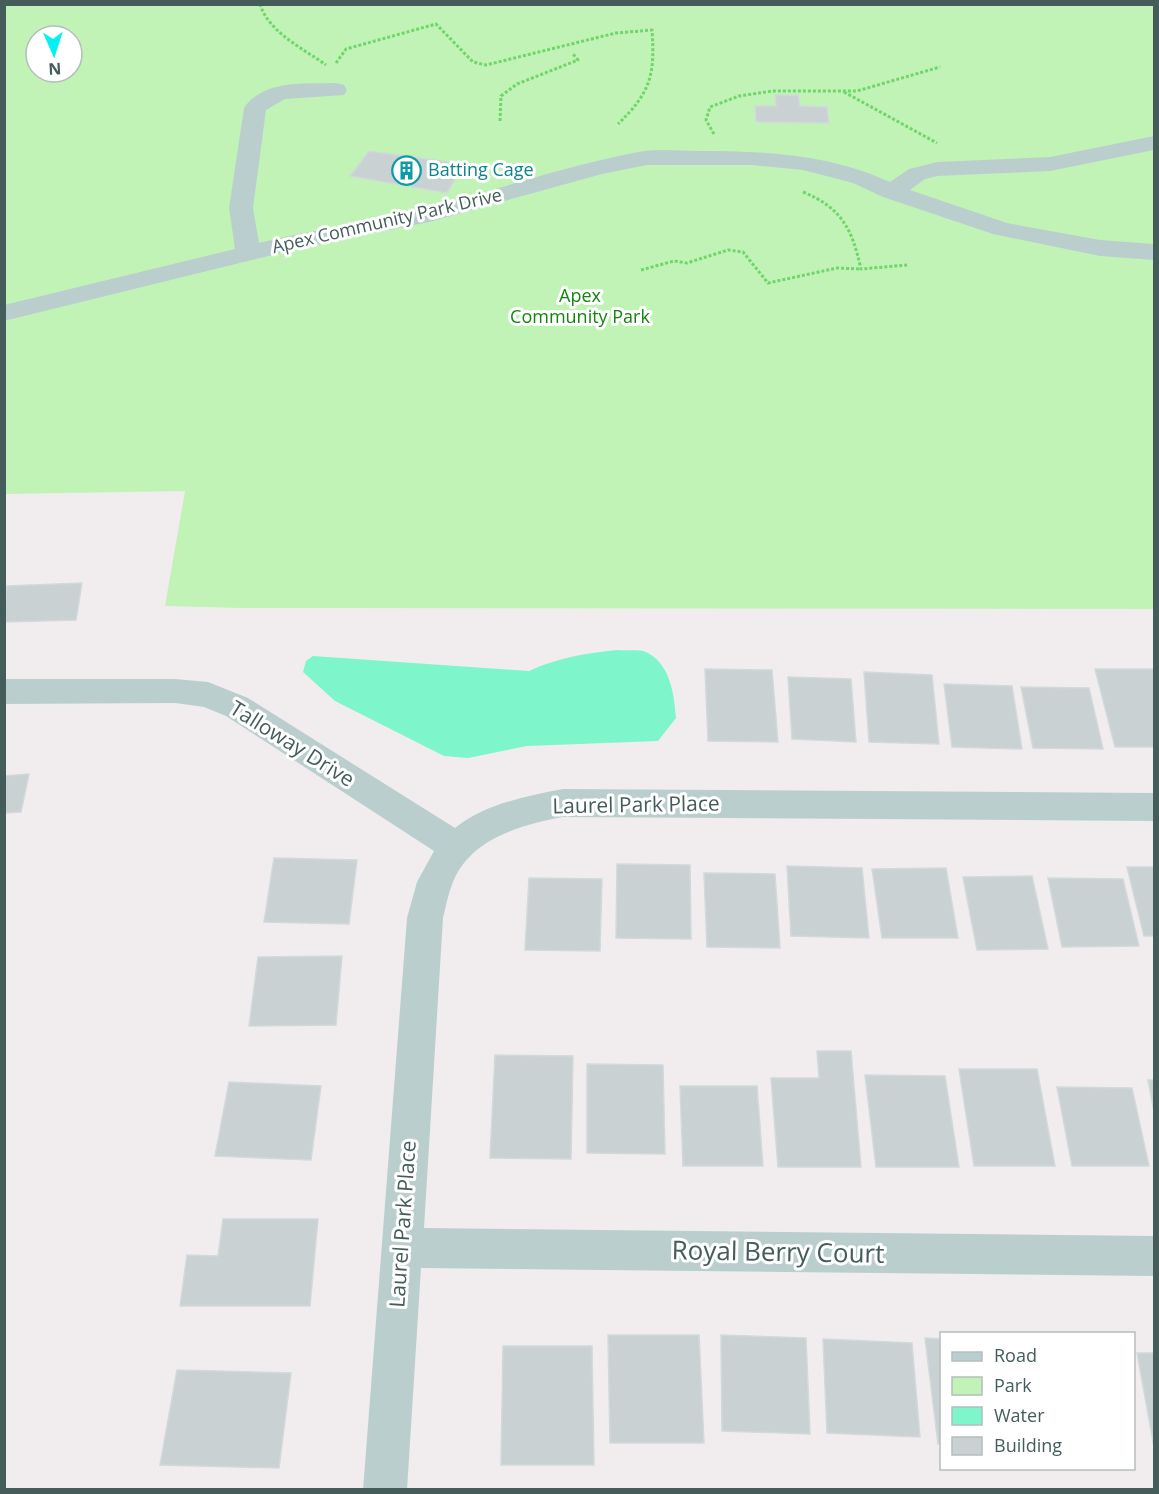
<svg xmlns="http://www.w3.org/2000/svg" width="1159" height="1494" font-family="'Open Sans',sans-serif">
<rect width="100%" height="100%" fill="#f1edef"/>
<path fill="#c1f3b7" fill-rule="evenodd" d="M4 5H1154V609L240 608 165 606 185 491 5 494ZM36 36H72V72H36Z"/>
<path fill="#7ff5cc" d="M617 650C625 651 639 649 646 652 671 664 674 695 676 718L658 741 527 746 468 758 444 756 335 701 303 672 306 661 313 656 529 671C556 658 587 653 617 650Z"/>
<path fill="#c9d1d3" stroke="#d1d9da" stroke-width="1.5" d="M775 95H798L800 106 827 107 829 123 756 122 755 106H776Z
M369 151 464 164 447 193 350 176Z
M82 583 76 620 4 622 7 586Z
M705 669 772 670 778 742 708 741Z
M1095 669H1154V747H1115Z
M864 672 932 675 939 744 869 742Z
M788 677 851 679 856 742 792 739Z
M944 684 1012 686 1022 749 952 747Z
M1021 687 1089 688 1103 749 1033 748Z
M29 774 21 812 4 813V776Z
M274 858 357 860 349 924 264 922Z
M617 864 690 865 691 939 616 938Z
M787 866 862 868 869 938 791 936Z
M1127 867H1154V936H1144Z
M946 868 958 938H882L872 869Z
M704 873 775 874 780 948 707 947Z
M1032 876 1048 949 977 950 963 877Z
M529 878 602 879 600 951 525 950Z
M1048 878 1123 879 1139 946 1062 947Z
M342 956 336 1025 249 1026 258 957Z
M817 1051H851L861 1167H778L771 1078H819Z
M495 1055 573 1056 571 1159 490 1158Z
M587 1064 663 1065 665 1154 587 1153Z
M959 1069H1037L1055 1166H974Z
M865 1075 945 1076 959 1167H876Z
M1148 1080H1154V1112Z
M229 1082 321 1086 311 1160 215 1156Z
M680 1086H757L763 1166H683Z
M1057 1087 1132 1088 1149 1166H1072Z
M223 1219H318L310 1306H180L187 1255 218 1256Z
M608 1335H699L704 1443H610Z
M721 1335 806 1338 810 1434 722 1431Z
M925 1338 942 1339V1444H938Z
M823 1339 912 1343 920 1437 827 1433Z
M503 1346H592L594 1465H501Z
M1137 1353H1154V1447Z
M177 1370 291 1373 279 1468 160 1465Z"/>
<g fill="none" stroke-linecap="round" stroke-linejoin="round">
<path stroke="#70d56b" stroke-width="3" stroke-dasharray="3 2" stroke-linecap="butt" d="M260 4C268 32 304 49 326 65
M336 63 346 49 436 24 473 62 486 65 616 33 652 30C655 75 651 92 618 124
M844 92 937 143
M500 121 501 96 517 84 578 60 573 54
M714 134 706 120 710 107 739 96 772 91H857L940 67
M803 192C842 208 852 229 861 269L907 265
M641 270 674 261 687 263 728 250 743 252 768 283 837 268 861 269"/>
<path fill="#bacfcd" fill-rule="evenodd" d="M336 83 344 85 347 90 344 95 285 99 266 110 253 208 259 243C315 229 373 222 428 208 500 189 571 164 644 151 662 149 681 151 699 151 764 151 830 154 890 182L909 169 937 162 1050 157 1154 136V150L1050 171 937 176 925 179 910 190 1007 223 1100 240 1154 244V260L1100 256 993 234 883 197 853 183 803 170 751 165H647L602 174 429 222 309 246 4 321V305L235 249 229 208 244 108C264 79 305 84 336 83Z
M4 679H175L208 682 248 698 455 828C484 804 527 796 563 789L1154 793V821L563 817C521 825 471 838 453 882 448 894 446 906 443 918L424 1228 1154 1236V1276L421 1268 407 1490H363L407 918 417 882 434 851 226 716 204 707 175 703 4 704Z"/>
</g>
<defs>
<symbol id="building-ring" viewBox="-11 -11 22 22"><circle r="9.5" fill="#fff" stroke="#0f9aa8" stroke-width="1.5"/><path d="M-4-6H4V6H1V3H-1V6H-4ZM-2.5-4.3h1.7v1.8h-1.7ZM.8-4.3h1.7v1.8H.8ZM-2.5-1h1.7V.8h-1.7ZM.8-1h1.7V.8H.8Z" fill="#0f9aa8"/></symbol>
</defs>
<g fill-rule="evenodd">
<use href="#building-ring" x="390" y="154" width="33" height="33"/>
</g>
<g text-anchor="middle" stroke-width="6" stroke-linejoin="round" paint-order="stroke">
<g font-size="18" fill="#0d838f" stroke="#fff" text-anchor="start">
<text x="428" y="176">Batting Cage</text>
</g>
<g font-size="18" fill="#445d5b" stroke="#fff">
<text transform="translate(387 221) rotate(-13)" y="6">Apex Community Park Drive</text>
</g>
<g font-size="18" fill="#14860d" stroke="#fff">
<text x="580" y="302">Apex<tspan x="580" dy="21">Community Park</tspan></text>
</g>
<g font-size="21" fill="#445d5b" stroke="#fff">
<text transform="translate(292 744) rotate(32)" y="7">Talloway Drive</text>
<text transform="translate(636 805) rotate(-1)" y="7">Laurel Park Place</text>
<text transform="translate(403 1224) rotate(-86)" y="7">Laurel Park Place</text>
</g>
<g font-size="26" fill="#445d5b" stroke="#fff">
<text transform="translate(778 1252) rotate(1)" y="9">Royal Berry Court</text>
</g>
</g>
<rect width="1159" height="1494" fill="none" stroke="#445d5b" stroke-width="12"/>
<rect x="940" y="1332" width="195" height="138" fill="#ffffff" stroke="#b4bebd" stroke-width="1.5"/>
<rect x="952" y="1352" width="30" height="9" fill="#bacfcd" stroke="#b4bebd" stroke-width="1.5"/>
<text x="994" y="1362" font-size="18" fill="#445d5b">Road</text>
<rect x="952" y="1377" width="30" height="18" fill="#c1f3b7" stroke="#b4bebd" stroke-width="1.5"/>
<text x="994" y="1392" font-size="18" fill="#445d5b">Park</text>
<rect x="952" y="1407" width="30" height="18" fill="#7ff5cc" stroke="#b4bebd" stroke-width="1.5"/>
<text x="994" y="1422" font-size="18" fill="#445d5b">Water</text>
<rect x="952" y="1437" width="30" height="18" fill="#c9d1d3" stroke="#b4bebd" stroke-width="1.5"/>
<text x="994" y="1452" font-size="18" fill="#445d5b">Building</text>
<g transform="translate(54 54) rotate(177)"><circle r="28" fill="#ffffff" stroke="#b4bebd" stroke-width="1.5"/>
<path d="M0-4.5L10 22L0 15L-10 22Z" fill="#06f0f2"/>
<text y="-9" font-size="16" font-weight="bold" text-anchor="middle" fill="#445d5b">N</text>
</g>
</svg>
